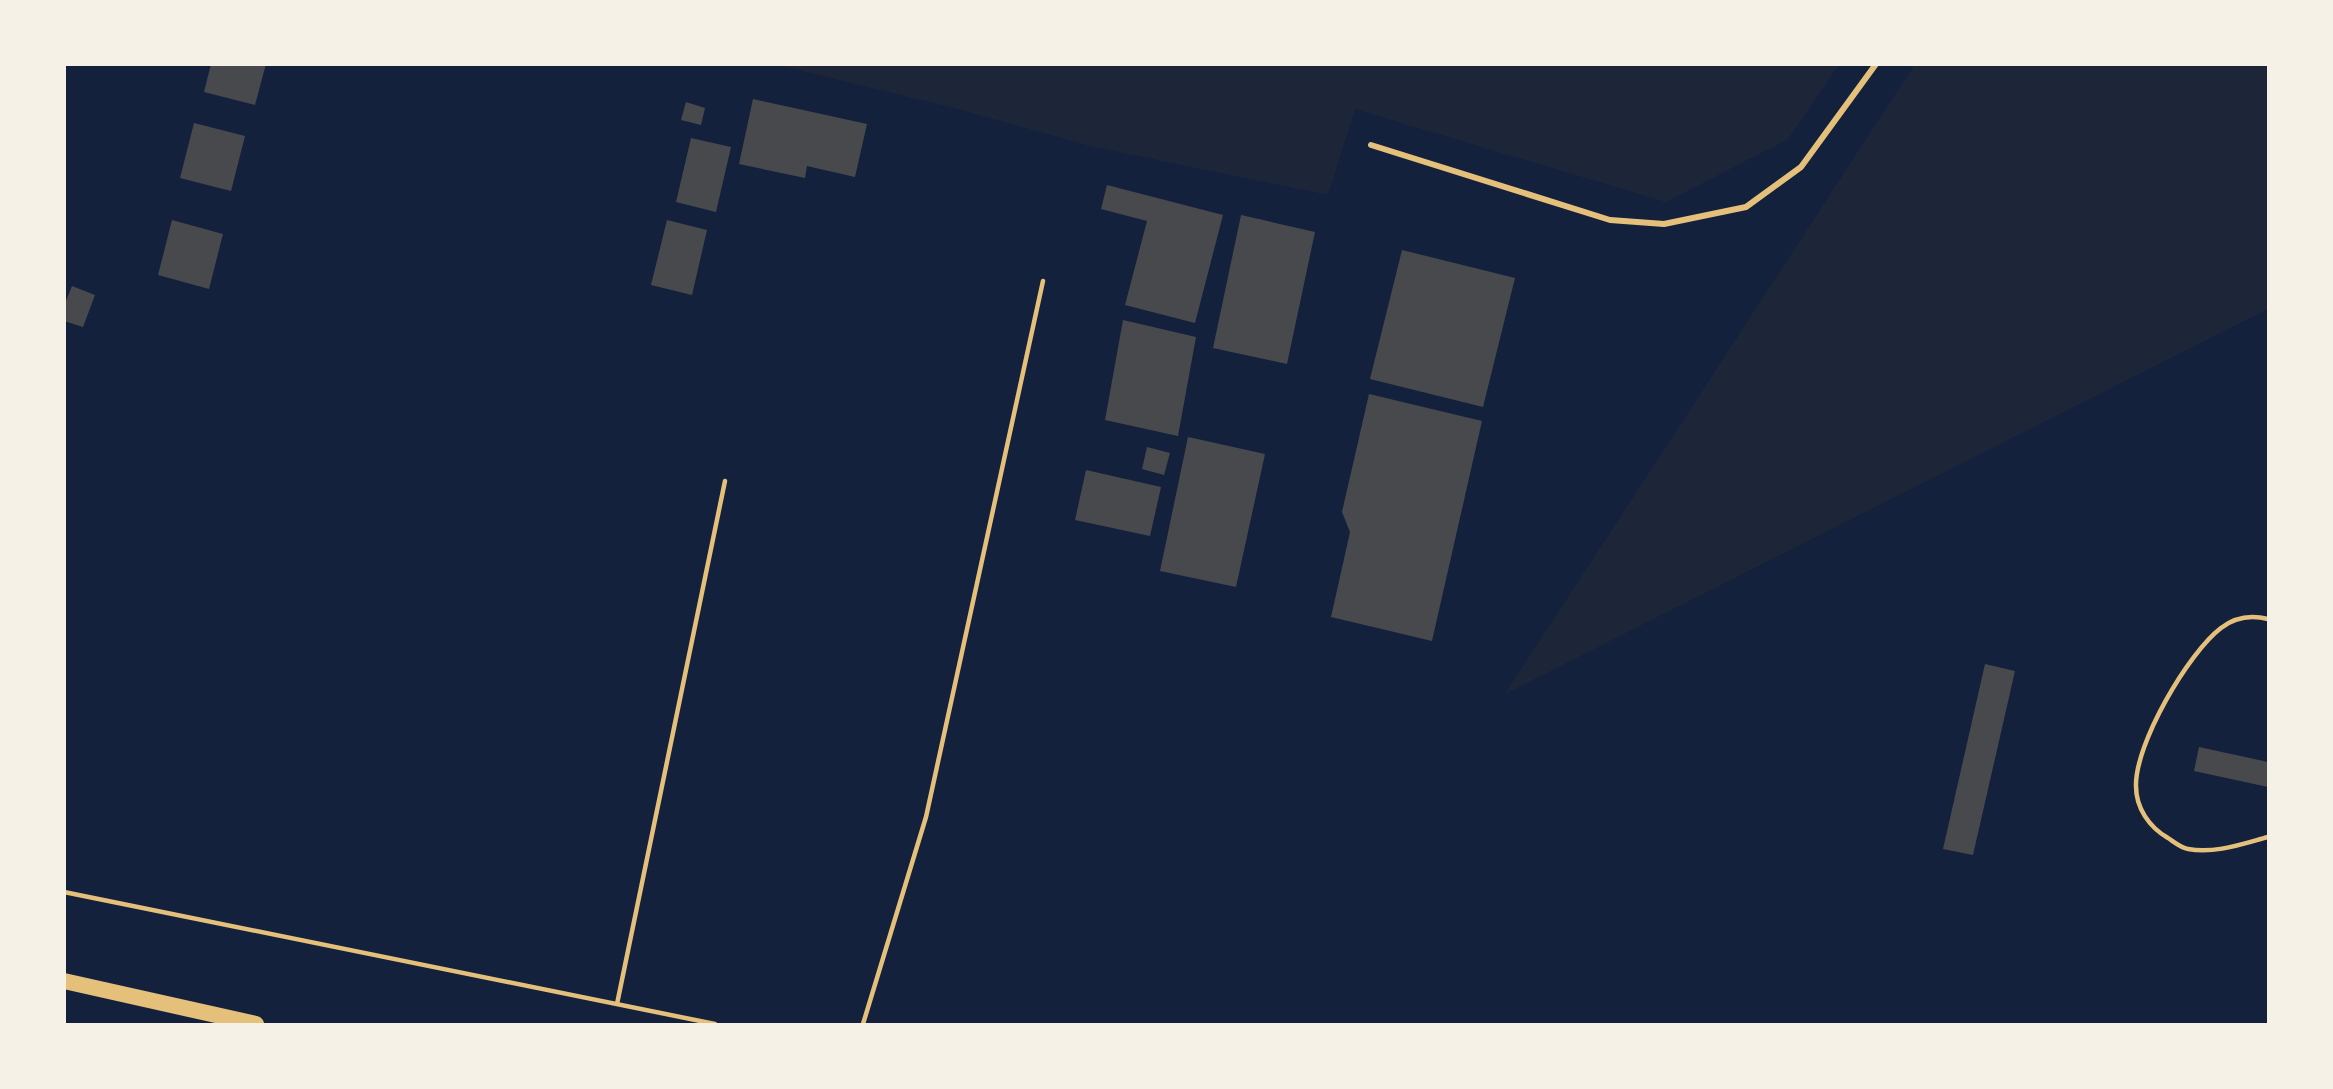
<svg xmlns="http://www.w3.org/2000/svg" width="2333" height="1089" font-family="'Golos Text',sans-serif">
<rect width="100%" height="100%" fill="#14213d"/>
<path fill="#1d2539" d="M1915 64 2268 65V309L1505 694Z
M778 65H1839L1788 139 1666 202 1355 109 1328 195 1094 147 950 107Z"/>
<path fill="#48494c" d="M211 64H266L255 105 204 92Z
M753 99 867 124 855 177 807 166 805 178 739 164Z
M686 102 705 108 701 125 681 120Z
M194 123 245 136 231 191 180 178Z
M691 138 731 147 716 212 676 202Z
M1107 185 1223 215 1195 323 1125 305 1147 221 1101 209Z
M1241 215 1315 232 1287 364 1213 348Z
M172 220 223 234 209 289 158 275Z
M667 220 707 230 692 295 651 285Z
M1402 250 1515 278 1483 407 1370 379Z
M72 286 95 295 83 327 64 321V306Z
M1123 320 1196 337 1178 436 1105 420Z
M1369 394 1482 421 1432 641 1331 617 1350 532 1342 512Z
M1188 437 1265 454 1236 587 1160 571Z
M1147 447 1170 453 1164 475 1142 469Z
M1086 470 1161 487 1150 536 1075 520Z
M1985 664 2015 671 1973 855 1943 849Z
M2199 747 2268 762V787L2194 771Z"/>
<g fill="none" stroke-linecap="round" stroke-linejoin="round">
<path stroke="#e5c07b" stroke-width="4.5" d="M2268 619C2252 615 2235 617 2221 628 2188 653 2135 744 2136 786 2136 808 2149 827 2168 838 2174 842 2181 848 2188 849 2215 854 2242 844 2268 837
M64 892 715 1024
M617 1004 725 481
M863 1024 926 817 1043 281"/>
<path stroke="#e5c07b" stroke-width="6" d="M1371 145 1610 220 1664 224 1746 207 1801 167 1876 64"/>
<path stroke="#e5c07b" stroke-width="16" d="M64 981 256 1024"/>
</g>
<rect width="2333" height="1089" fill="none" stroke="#f6f1e7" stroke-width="132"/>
</svg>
